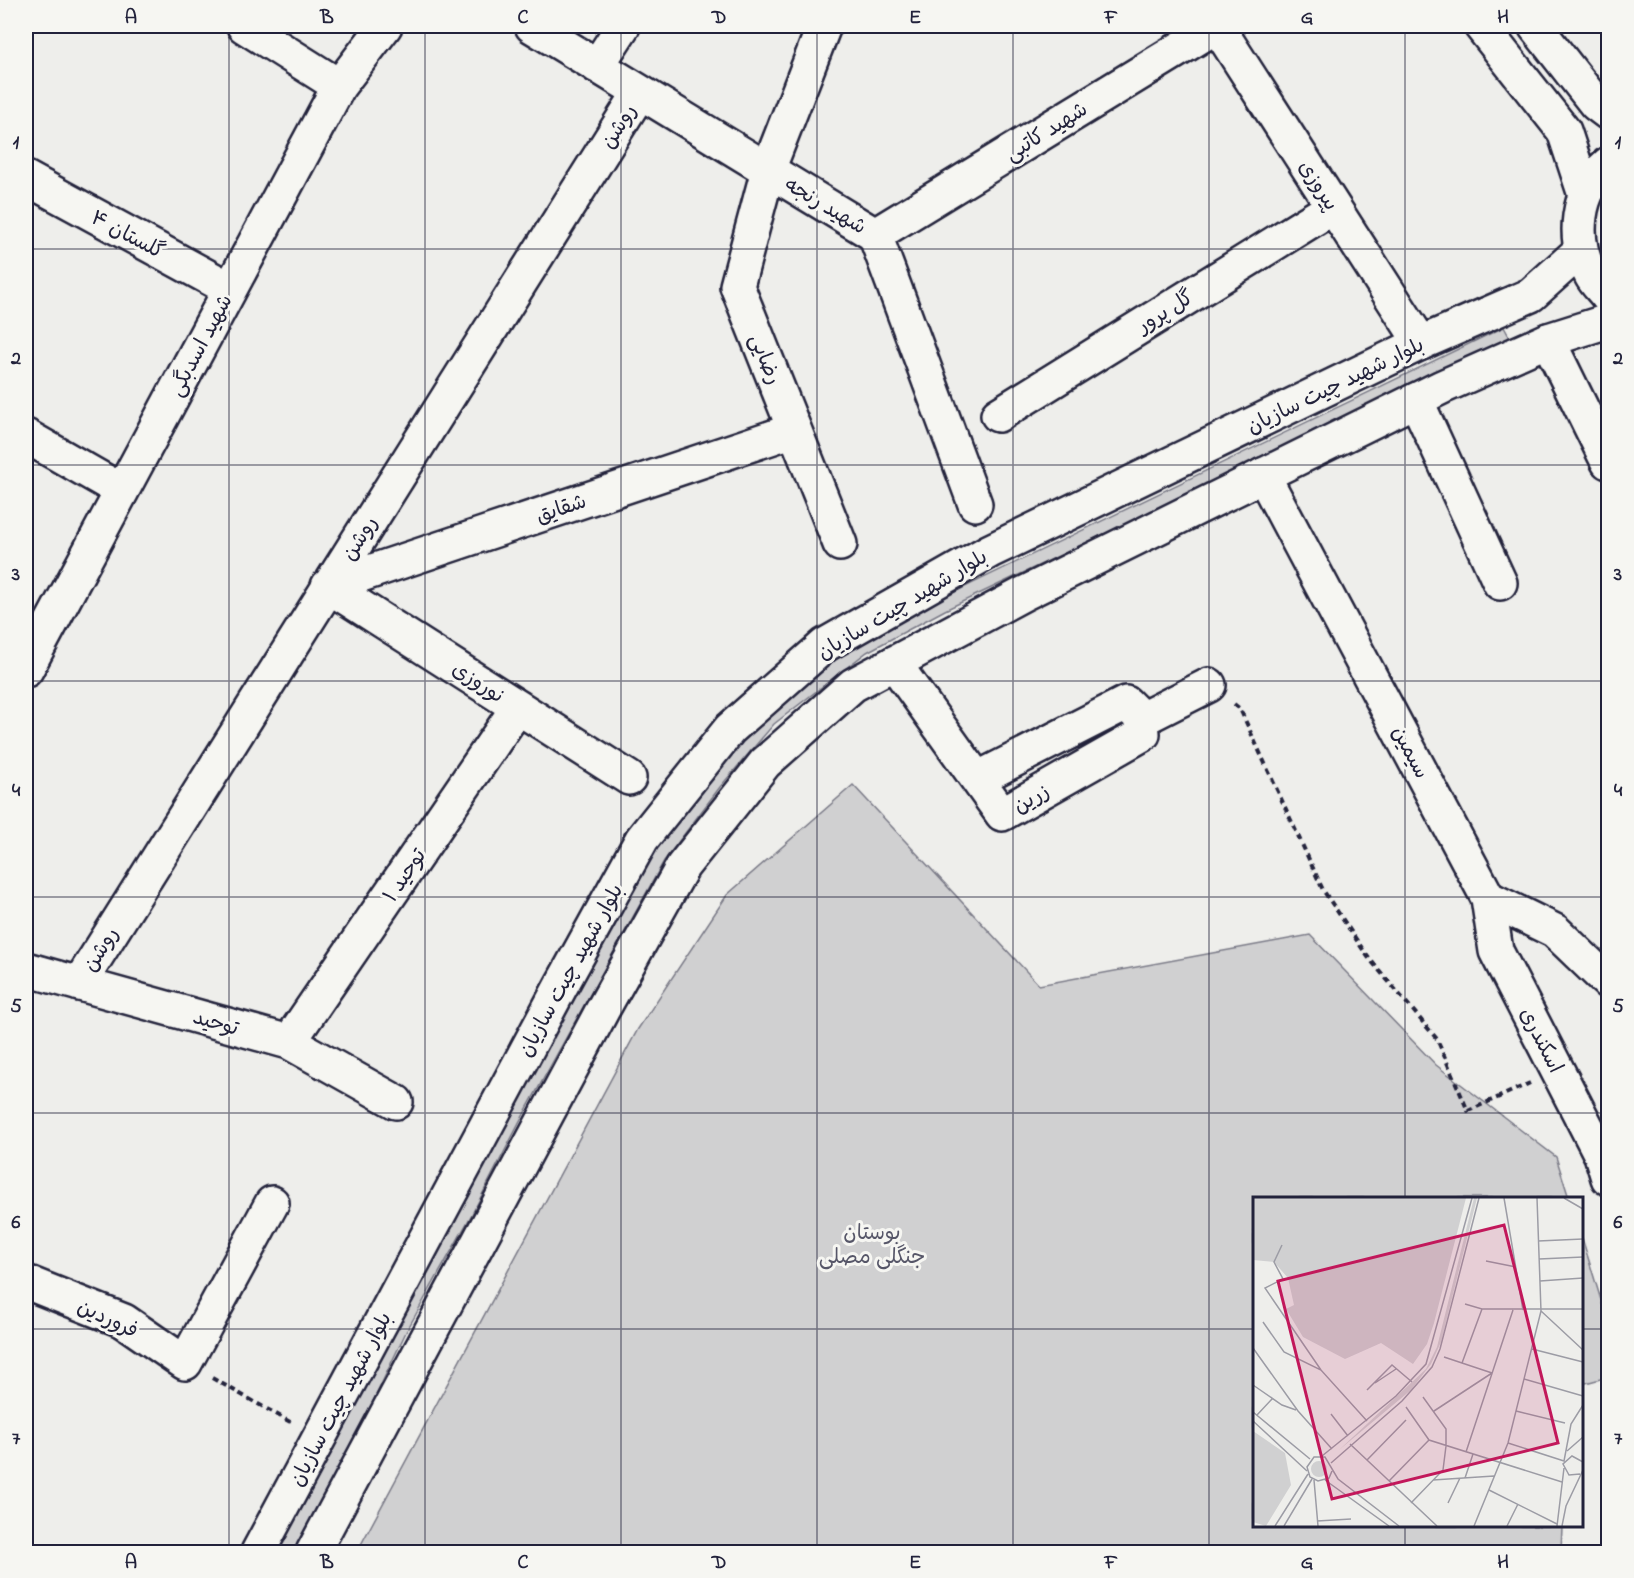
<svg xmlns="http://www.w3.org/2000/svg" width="1634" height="1578" font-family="'Indie Flower','Playpen Sans Arabic',sans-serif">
<rect width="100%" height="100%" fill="#eeeeeb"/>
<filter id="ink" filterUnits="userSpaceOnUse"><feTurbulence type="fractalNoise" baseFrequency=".0167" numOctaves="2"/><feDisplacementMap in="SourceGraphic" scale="12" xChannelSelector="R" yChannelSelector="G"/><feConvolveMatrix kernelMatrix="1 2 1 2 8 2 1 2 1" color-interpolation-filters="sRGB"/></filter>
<g filter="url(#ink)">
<path fill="#d0d0d1" stroke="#797986" stroke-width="1.5" d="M1504 327 1511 340 945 610 867 652 774 724 720 787 664 861 525 1112 472 1214 406 1332 357 1435 297 1552H274L627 886 729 752 784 697 838 658 911 613Z
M853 785 1039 985 1310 935 1436 1065 1556 1157 1569 1198H1254V1526H1562L1561 1552H357L638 1029 727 895Z
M1582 1238 1608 1323V1377L1582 1384Z"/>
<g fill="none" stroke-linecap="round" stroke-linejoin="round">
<defs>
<path id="minor" d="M244 26 339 86
M532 26 875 235 975 504
M824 26 768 170 737 286 840 544
M1217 26 1421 343
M597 66 623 26
M26 178 230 289
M875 235 1217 26
M1548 340 1608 462
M1416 400 1500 583
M998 415 1333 207
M26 436 122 491
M1263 475 1488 898 1555 931 1608 982
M328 586 794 430
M328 586 629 778
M894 663 1002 814 1143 734 1142 719 1209 685
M26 670 339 86 385 26
M977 779 1126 703 1142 719
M1488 898 1496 951 1601 1155 1608 1178
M26 969 289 1042 396 1102
M79 984 640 92
M289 1042 518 707
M26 1282 124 1321 185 1363 272 1203"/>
<path id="major" d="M1481 26 1564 131 1585 195
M1535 26 1596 104 1608 113
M1608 164C1576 191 1571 239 1591 275 1595 283 1603 290 1608 297
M258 1552 561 986 642 839 730 729 825 645 990 551 1421 343 1531 295 1581 250
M313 1552 603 1009 683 866 765 763 853 685 1023 594 1442 387 1548 340 1608 321"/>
</defs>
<use href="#minor" stroke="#22223b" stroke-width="38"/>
<use href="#major" stroke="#22223b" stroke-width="38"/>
<path stroke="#22223b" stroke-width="4" stroke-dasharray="6 4.5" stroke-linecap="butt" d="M1234 704 1240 709 1323 890 1368 957 1437 1039 1468 1111 1530 1083
M212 1378 292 1423"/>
<use href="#minor" stroke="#f6f6f2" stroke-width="33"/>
<use href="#major" stroke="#f6f6f2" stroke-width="33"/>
</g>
</g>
<path fill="none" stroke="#22223b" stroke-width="1.5" stroke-opacity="0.55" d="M229 26V1552M425 26V1552M621 26V1552M817 26V1552M1013 26V1552M1209 26V1552M1405 26V1198M26 249H1608M26 465H1608M26 681H1608M26 897H1608M26 1113H1608M26 1329H1254M1582 1329H1608M1405 1526V1552"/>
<g text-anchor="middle" stroke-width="6" stroke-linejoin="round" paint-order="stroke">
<g font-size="21" fill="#22223b" stroke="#f6f6f2">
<text transform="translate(618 126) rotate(-58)" y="7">روشن</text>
<text transform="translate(1046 131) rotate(-32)" y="7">شهید کاتبی</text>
<text transform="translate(1319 185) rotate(57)" y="7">پیروزی</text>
<text transform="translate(826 205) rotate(31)" y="7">شهید رنجه</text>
<text transform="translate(128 234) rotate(28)" y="7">گلستان ۴</text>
<text transform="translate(1165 311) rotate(-32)" y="7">گل پرور</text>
<text transform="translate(200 345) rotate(-62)" y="7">شهید اسدبگی</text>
<text transform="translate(766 359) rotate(68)" y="7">رضایی</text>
<text transform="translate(1335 385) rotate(-26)" y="7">بلوار شهید چیت سازیان</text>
<text transform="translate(561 508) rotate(-19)" y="7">شقایق</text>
<text transform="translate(359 538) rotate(-58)" y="7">روشن</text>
<text transform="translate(902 604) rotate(-31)" y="7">بلوار شهید چیت سازیان</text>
<text transform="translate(479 682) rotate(33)" y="7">نوروزی</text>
<text transform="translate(1411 752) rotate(62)" y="7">سیمین</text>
<text transform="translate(1031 798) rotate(-30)" y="7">زرین</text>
<text transform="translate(404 875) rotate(-56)" y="7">توحید ۱</text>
<text transform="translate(100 949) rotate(-58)" y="7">روشن</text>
<text transform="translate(570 970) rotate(-61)" y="7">بلوار شهید چیت سازیان</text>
<text transform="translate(216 1022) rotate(16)" y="7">توحید</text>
<text transform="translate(1542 1040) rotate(63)" y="7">اسکندری</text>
<text transform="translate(108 1318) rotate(25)" y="7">فروردین</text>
<text transform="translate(340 1399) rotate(-62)" y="7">بلوار شهید چیت سازیان</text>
</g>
<g font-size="21" fill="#565668" stroke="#f6f6f2">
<text x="872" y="1239">بوستان<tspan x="872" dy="24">جنگلی مصلی</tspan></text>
</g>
</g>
<g transform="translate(1253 1197)">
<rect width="330" height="330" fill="#eeeeeb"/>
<path d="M0 1H213L181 126 174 147 160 167 128 146 92 162 50 140 33 112 41 108 35 81 21 65 0 63ZM221 1H224L188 145 178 167 158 193 86 253 173 172 184 150ZM0 234 32 256 38 288 13 329 0 325ZM58 272a8 8 0 1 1 16 0a8 8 0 1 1-16 0Z" fill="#d0d0d1"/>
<path fill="none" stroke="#9c9ca5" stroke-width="1.5" d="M251 1 270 113M284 1 288 114 330 153M311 1 330 12M285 44 330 42M29 48 21 65 30 82 12 91 68 173M286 62 330 60M233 64 263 70M287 84 330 81M212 107 229 112H330M10 125 31 155 68 173 114 224M0 151 45 214 79 252M279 152 330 165M191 160 239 176M209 166 229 112M271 182 330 199M122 186 143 172M0 188 29 208 43 213M114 193 139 168 159 185M153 210 176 243 309 285M181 214 239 176M263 214 312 226M0 215 57 262M78 217 95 239M4 218 19 202M0 224 54 274M255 246 311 264 318 227 330 208M97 247 184 329M314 254 330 240M213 255 260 113M69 259 143 199 173 167 219 1M114 263 153 223M78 266 149 204 179 170 187 152 226 1M79 274 76 281 65 284 57 280 54 270 61 260H72L85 282 146 329M327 277 316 278 310 267 319 259 330 265M212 281 220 257M61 283 65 329M72 283 136 329M180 283 241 279M136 284 176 243M236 293 304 327M158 306 190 273 193 249V232L170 200M195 306 207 281M64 324 98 322M22 329 55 277M31 329 59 282M221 329 255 246 288 114M254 329 265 307M304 329 311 271M309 329 313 309 330 273"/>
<path fill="#c2185b" fill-opacity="0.15" stroke="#c2185b" stroke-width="3" d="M251 28 305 246 79 302 25 84Z"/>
<rect width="330" height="330" fill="none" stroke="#22223b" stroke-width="3"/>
</g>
<rect width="1634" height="1578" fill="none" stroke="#f6f6f2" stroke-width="66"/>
<rect x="33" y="33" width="1568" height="1512" fill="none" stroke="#22223b" stroke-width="2"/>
<g font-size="20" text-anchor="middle" font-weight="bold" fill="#22223b">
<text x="131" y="23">A</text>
<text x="327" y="23">B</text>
<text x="523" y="23">C</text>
<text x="719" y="23">D</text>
<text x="915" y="23">E</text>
<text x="1111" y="23">F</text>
<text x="1307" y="23">G</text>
<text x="1503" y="23">H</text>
<text x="16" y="148">1</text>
<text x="1618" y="148">1</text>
<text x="16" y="364">2</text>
<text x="1618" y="364">2</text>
<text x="16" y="580">3</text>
<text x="1618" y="580">3</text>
<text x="16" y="796">4</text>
<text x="1618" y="796">4</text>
<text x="16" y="1012">5</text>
<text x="1618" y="1012">5</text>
<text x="16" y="1228">6</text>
<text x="1618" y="1228">6</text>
<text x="16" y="1444">7</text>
<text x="1618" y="1444">7</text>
<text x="131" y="1568">A</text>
<text x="327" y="1568">B</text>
<text x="523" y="1568">C</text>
<text x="719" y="1568">D</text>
<text x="915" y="1568">E</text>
<text x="1111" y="1568">F</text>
<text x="1307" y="1568">G</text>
<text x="1503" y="1568">H</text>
</g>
</svg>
